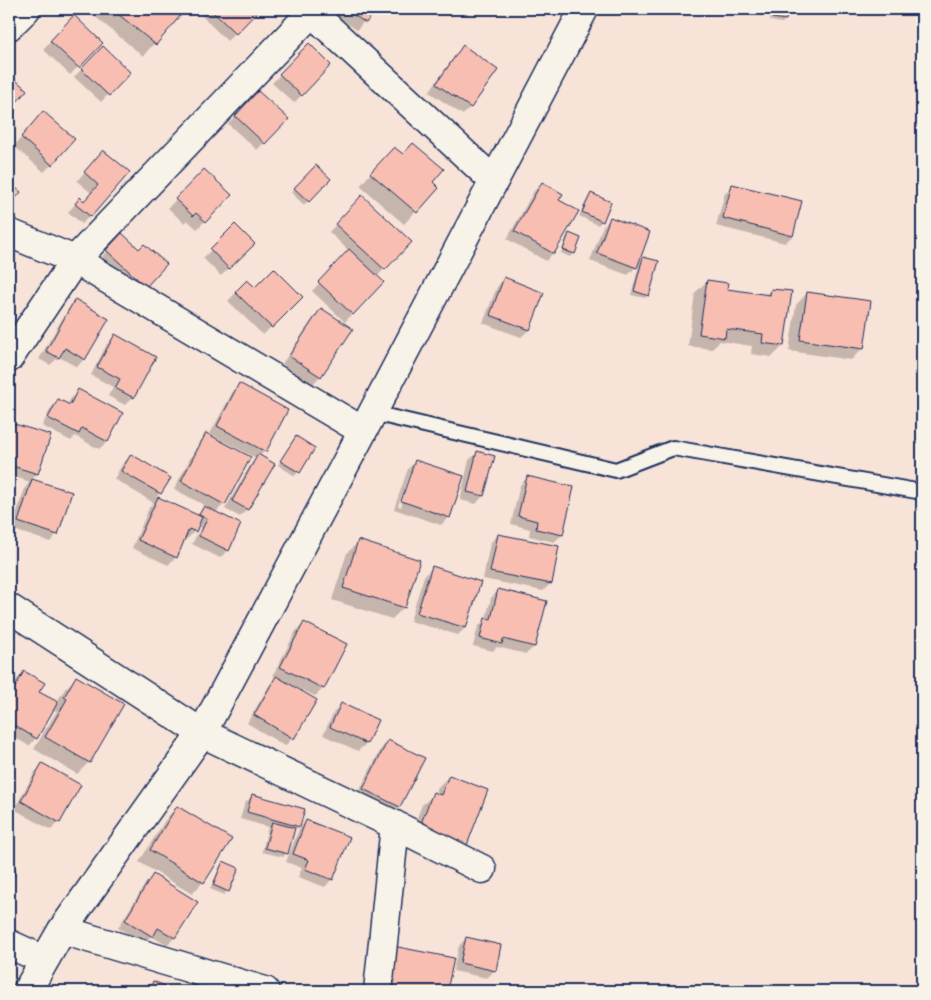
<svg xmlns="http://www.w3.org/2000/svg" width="931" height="1000" font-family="Kalam,sans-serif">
<rect width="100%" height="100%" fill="#f7e3d8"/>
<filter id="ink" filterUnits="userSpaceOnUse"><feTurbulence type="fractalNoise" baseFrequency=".02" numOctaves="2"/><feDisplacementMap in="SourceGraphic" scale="10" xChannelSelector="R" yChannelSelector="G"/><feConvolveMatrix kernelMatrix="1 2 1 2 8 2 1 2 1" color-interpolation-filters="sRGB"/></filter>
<g filter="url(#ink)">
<path fill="#0003" fill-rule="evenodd" d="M86 9H181L183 10 143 56Z
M204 9H259L227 41 199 13Z
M327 9H374L357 30Z
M772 9H787L785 20 782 23 770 21Z
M74 17 101 43 70 75 43 49Z
M309 45 330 65 294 103 272 83Z
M463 47 470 107 463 115 429 92 456 54Z
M103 48 129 73 101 102 74 77Z
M258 92 287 119 257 150 228 124Z
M36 121 52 164 44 172 14 146Z
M413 144 431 182 437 188 404 224 360 186 382 160 402 155Z
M96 159 128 172 82 224 68 212 80 199 83 202 91 193 77 181Z
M316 167 329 179 304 205 291 192Z
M204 170 231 195 197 229 187 220 184 223 168 208Z
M542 183 558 200 553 253 546 261 507 239 534 191Z
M733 185 792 236 785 243 716 226 725 193Z
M591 194 602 221 598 225 579 216 588 198Z
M355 204 384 269 377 277 352 314 345 322 312 291 349 251 329 232Z
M611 219 636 267 628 275 590 261 603 226Z
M235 226 253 244 221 276 203 258Z
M570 235 574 253 570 257 561 253 566 238Z
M114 243 139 251 145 286 100 259Z
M644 258 648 295 645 298 631 295 640 262Z
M504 279 543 294 529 330 521 337 483 323 497 287Z
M247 281 255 289 301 297 263 335 228 301Z
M707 281 725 290 766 296 771 290 783 346 772 357 751 354 752 346 720 341 712 349 688 346 695 293Z
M807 293 863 348 851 360 789 351 796 305Z
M75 301 84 359 77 367 59 357 50 365 39 359 68 309Z
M321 310 320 376 313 384 282 364 314 317Z
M115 336 133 397 125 405 108 396 113 387 91 375 107 344Z
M240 385 265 451 259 456 247 509 240 517 225 509 251 464 256 458 210 434 232 393Z
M79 391 107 442 99 449 75 436 71 441 42 426 51 408 59 400 67 405 71 398Z
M12 424 49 436 37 474 31 480 71 492 57 534 50 542 11 529 25 488 30 482 9 475V427Z
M207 435 224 504 215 513 228 550 220 558 192 544 201 527 197 525 195 531 187 539 184 538 176 557 168 565 132 548 150 506 154 503 114 479 123 463 131 456 169 478 156 498 196 515 206 506 174 489 199 442Z
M293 441 313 449 295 476 278 465Z
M477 453 493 457 483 496 476 504 460 500 469 460Z
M416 461 449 517 441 525 394 509 408 469ZM411 469H414L401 507 398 506Z
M527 478 562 535 554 542 529 536 530 529 511 524 520 485Z
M498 535 551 583 543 591 483 579 490 543Z
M358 542 404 607 392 619 332 600 347 553Z
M432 568 465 628 458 635 410 621 424 576Z
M499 590 545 602 534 647 526 654 497 647 493 651 473 646 478 627 486 619 491 598Z
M304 624 345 645 323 689 315 696 292 685 293 738 285 746 247 723 269 686 277 677 273 675 296 631Z
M24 673 37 692 56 703 65 689 76 678 122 705 89 762 77 774 34 749 57 711 53 709 36 738 29 746 9 734V694L16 680Z
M342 704 377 721 366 744 358 751 323 735 334 712Z
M388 741 423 759 399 807 391 814 356 797 381 749Z
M43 765 59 822 51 830 14 809 35 772Z
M449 776 466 844 455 855 409 838 422 805 435 794 437 788Z
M252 796 299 826 292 832 286 853 283 857 262 852 268 827 240 819 245 803Z
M177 807 203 882 192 894 139 862 166 819Z
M306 821 332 879 325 887 298 877 302 868 286 862 299 829Z
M224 863 227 891 224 895 210 889 220 866Z
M154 876 196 902 174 938 167 945 151 936 144 943 118 928 146 883Z
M466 938 495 970 487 978 453 971 459 946Z
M452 959 446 991H375Z
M153 983 173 991H145Z"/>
<path fill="#f8beb1" stroke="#1b2f5e" d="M112 9H183L185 10 156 45Z
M210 9H260L236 34Z
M345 9H376L366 23Z
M774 9H788L786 20 772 18Z
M74 15 103 43 79 68 50 41Z
M309 43 331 65 302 96 279 74Z
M463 45 498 70 471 108 436 84Z
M103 46 131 73 109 96 81 69Z
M9 74 27 90 10 110 9 109Z
M258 91 289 119 265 144 235 116Z
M43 111 75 139 52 165 21 137Z
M413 143 444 169 433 182 439 188 417 213 370 173 394 147 403 154Z
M103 150 130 172 91 217 75 204 80 197 84 201 98 185 84 172Z
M316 165 331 179 309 202 294 188Z
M204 169 232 195 206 222 196 213 193 216 175 199Z
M9 177 12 180 9 183 21 192 9 206Z
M542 182 563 194 559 200 579 211 554 254 514 231Z
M732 184 802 201 793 236 723 218Z
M591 193 611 202 603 222 582 212Z
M362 195 412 242 385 270 335 224Z
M610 217 650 232 637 268 597 253Z
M235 224 255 244 229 269 210 249Z
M122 233 139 249 144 244 167 264 146 287 106 250Z
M569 233 581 238 575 254 563 250Z
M349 249 384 282 353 315 318 282Z
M643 257 659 261 649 296 634 291Z
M274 268 303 297 272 328 235 292 247 280 255 287Z
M504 277 544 293 530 330 490 315Z
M707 280 728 283 727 289 770 295 771 289 792 291 784 346 762 343 763 334 726 329 725 338 699 334Z
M807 292 871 301 864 349 800 340Z
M75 299 109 319 85 360 65 348 59 358 46 351Z
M321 308 353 329 321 377 289 356Z
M115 334 156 357 134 398 115 388 120 379 97 367Z
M239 383 288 410 266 452 217 426Z
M78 389 123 413 108 442 82 428 79 434 48 418 58 399 70 405Z
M11 423 51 435 38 474 9 465V431Z
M206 433 251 457 225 505 181 481Z
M296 436 315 448 300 473 280 461Z
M477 451 495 456 484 496 467 492Z
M131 454 171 478 161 494 121 471Z
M258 454 275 464 248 510 232 501Z
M415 460 464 476 450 518 401 501Z
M527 476 574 487 563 535 536 529 537 521 518 516Z
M32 479 72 492 58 535 18 522Z
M158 497 202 517 196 532 189 529 177 558 138 540Z
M204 506 241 524 229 551 199 536 207 519 199 515Z
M498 534 559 546 552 584 490 572Z
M358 540 420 560 405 608 343 588Z
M432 566 481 582 466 628 417 613Z
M498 589 547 601 535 647 503 639 502 644 480 638 485 618 491 619Z
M304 622 347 644 324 689 280 667Z
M24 671 45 683 39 692 58 702 37 739 9 722V698Z
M76 676 124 704 90 763 45 737 67 699 64 697Z
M276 676 317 700 294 739 254 715Z
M341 703 378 720 367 744 330 727Z
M388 740 425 758 400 807 363 789Z
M42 763 81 785 60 823 21 801Z
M449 775 488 790 467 845 420 826 433 792 441 795Z
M252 794 305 809 300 827 247 812Z
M177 806 232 839 204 883 150 850Z
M306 820 350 837 333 880 305 869 309 860 293 854Z
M272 822 295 828 288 854 265 848Z
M223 861 239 868 229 892 213 885Z
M9 867 16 870 9 885Z
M153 874 198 902 175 938 158 928 153 937 125 920Z
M466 937 501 945 496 971 460 963Z
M393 946 454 958 447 991H384Z
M153 981 177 991H149Z"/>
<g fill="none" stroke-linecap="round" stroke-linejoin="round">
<defs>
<path id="service" d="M373 413 616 470 673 448 922 492"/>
<path id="minor" d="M308 9 494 181
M9 26 26 9
M9 233 75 260 363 431
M9 358 75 260 312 12
M9 608 202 733 395 825 482 869
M62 930 265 991
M9 944 44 960
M27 991 62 930 202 733 363 431 584 9
M378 991 395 825"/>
</defs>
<use href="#service" stroke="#1b2f5e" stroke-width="18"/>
<use href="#minor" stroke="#1b2f5e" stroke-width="31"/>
<use href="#service" stroke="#f7f3e8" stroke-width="14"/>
<use href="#minor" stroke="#f7f3e8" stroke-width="28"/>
</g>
</g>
<rect width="931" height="1000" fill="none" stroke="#f7f3e8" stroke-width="30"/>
<rect x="15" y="15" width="901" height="970" fill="none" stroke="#1b2f5e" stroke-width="2" filter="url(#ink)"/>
</svg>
